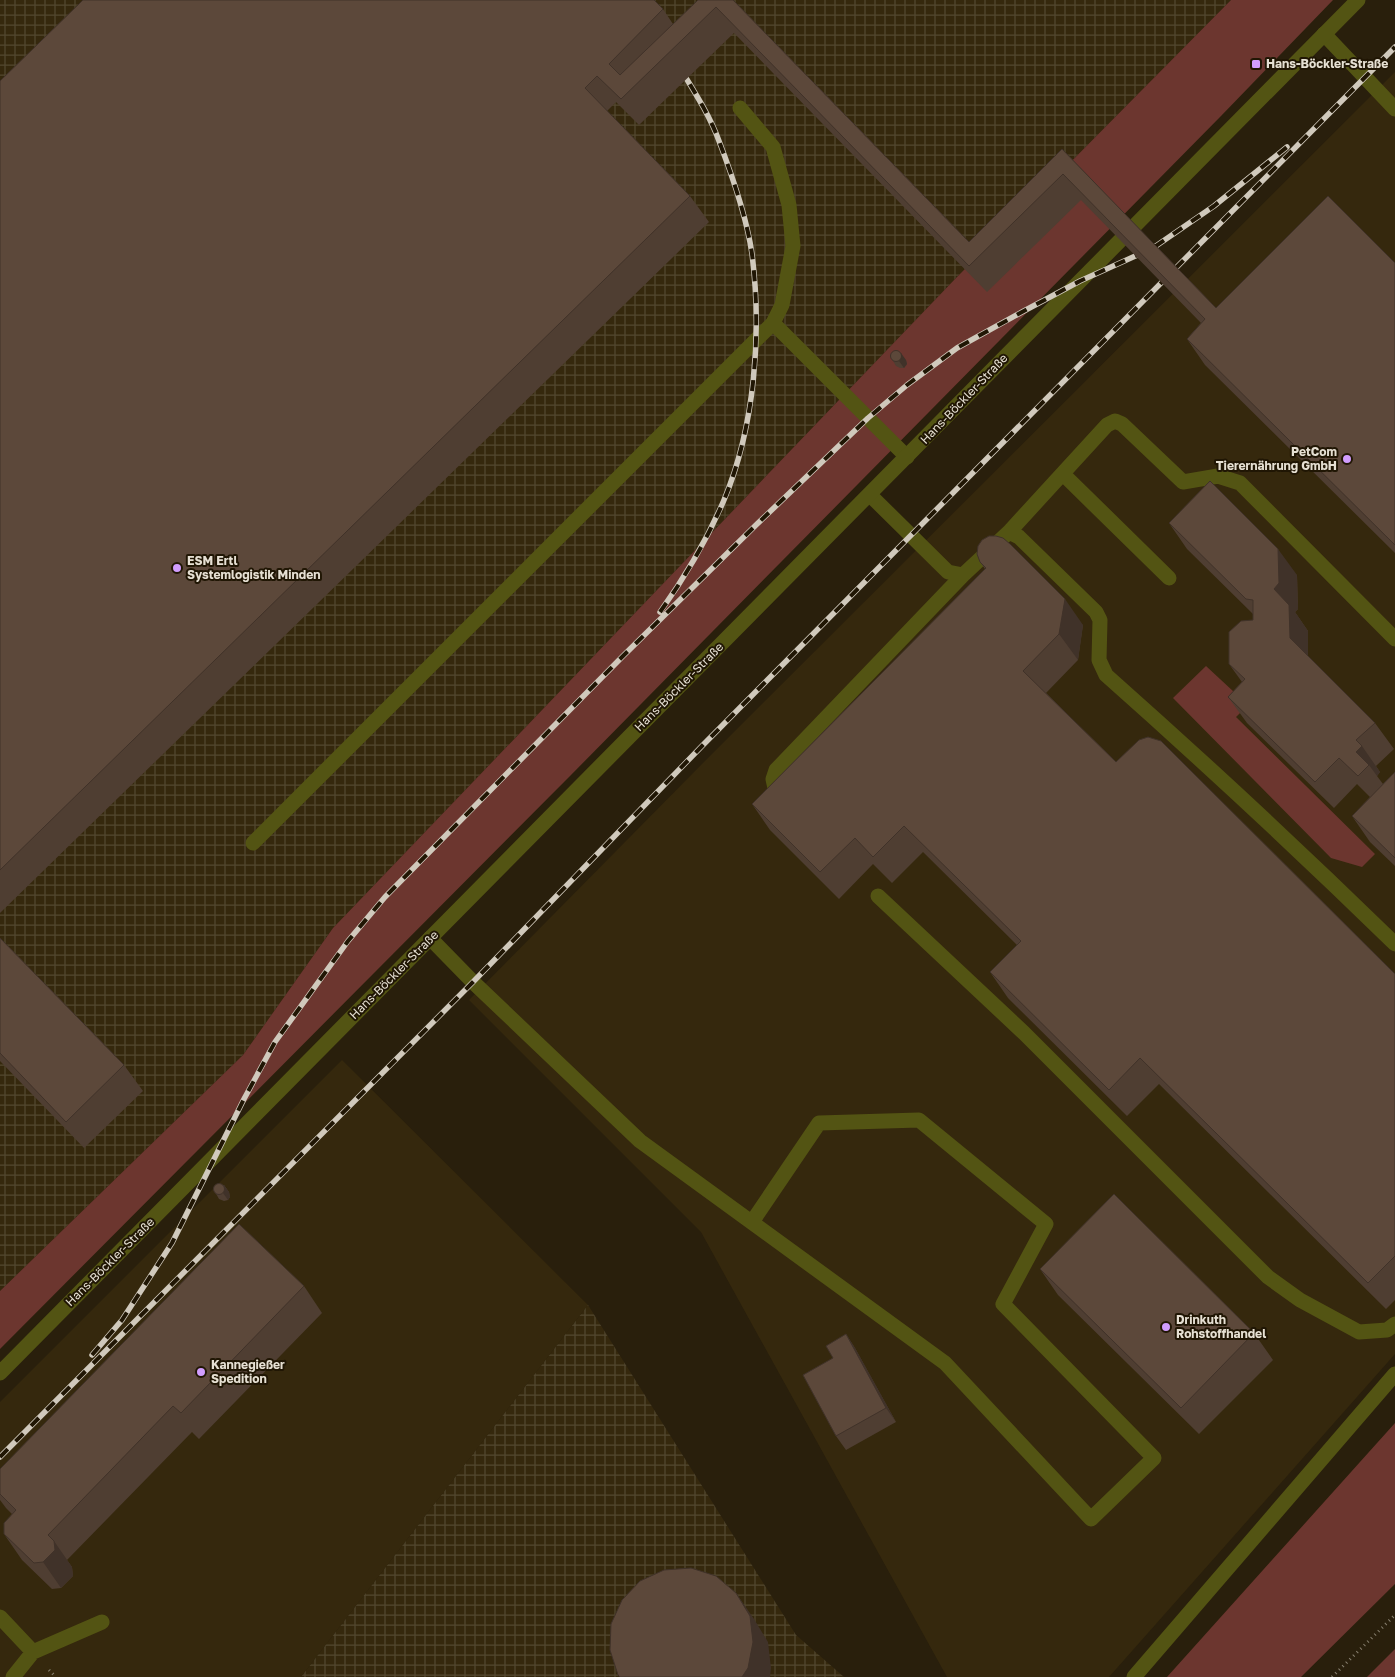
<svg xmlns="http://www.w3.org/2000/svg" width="1395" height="1677" font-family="'Golos Text',sans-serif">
<defs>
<pattern id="industrial-grid" width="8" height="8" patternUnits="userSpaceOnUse" patternTransform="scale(1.25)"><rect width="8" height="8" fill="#35280d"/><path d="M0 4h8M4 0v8" fill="none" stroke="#52472f"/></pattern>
</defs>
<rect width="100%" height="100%" fill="#291f0c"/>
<path fill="#35280d" d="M1395 72V1354L1109 1677H947L701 1232 469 1000 701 765Z
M342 1060 588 1305 301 1677H0V1402Z"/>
<path fill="url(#industrial-grid)" d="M0 0H1231L954 280 333 928 243 1055 0 1291Z
M588 1305 796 1635 844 1677H301Z"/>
<path fill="#6c362f" d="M1231 0H1333L1221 116 571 775 0 1349V1291L243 1055 333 928 954 280Z
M1206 666 1248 705 1236 717 1375 854 1362 867 1331 858 1173 698Z
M1395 1423V1584L1301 1677H1167Z
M1395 1649V1677H1367Z"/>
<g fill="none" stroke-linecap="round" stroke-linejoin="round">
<path stroke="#888070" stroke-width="3" stroke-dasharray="1 4" stroke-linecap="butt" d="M49 1670 56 1677
M1332 1677 1395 1615"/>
<path stroke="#535413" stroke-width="15" d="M1324 34 1395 109
M740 108 773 147 789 205 793 246 782 305 773 323
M1063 474 1169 578
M870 495 948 572 963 575 1009 532 1019 537 1096 612 1100 620 1099 660 1106 675C1204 762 1301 852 1395 944
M1009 532 1107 425 1115 421 1122 424 1183 482 1218 476 1240 483 1395 639
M775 788 773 779 776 770 963 575
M253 843 773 323 907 457
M878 896 1024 1033 1268 1277 1300 1300 1359 1332 1387 1330 1395 1324
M430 938 473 982 640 1141 945 1363 1091 1519 1154 1458 1003 1304 1046 1224 919 1120 819 1123 752 1222
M0 1617 33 1652 13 1677
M33 1652 102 1622
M1134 1677 1395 1374"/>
<path stroke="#535413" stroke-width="15" d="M0 1373 1358 0"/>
<defs>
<path id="rail" d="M660 612C685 577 707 540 724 500 755 426 762 333 752 254 747 219 732 175 719 141 710 116 694 91 680 68
M92 1355 122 1320 172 1243 244 1099 275 1042 348 941 385 897 623 656 756 525 868 418 907 385 957 348 1022 312 1080 281 1153 248 1214 206 1287 147
M0 1457 473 982 702 746 1395 47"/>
</defs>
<use href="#rail" stroke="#d0c9bc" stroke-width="5.5"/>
<use href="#rail" stroke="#201604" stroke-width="4" stroke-dasharray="11" stroke-linecap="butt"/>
</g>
<path fill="#4f3e32" d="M733 0 969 242 1062 149 1216 308 1395 263V553L1205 365 1187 339 1201 323 1081 200 987 292 734 33 639 125 616 102 607 111 690 196 709 222 0 913V81L663 9 673 24Z
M892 359 906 360 907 364 904 368H900L896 366Z
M1169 523 1297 575 1298 609 1295 612 1308 631V656L1375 723 1394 749 1376 766 1380 772 1377 776 1383 784 1395 772V866L1370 842 1352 816 1370 797 1357 784 1334 808 1247 723 1228 697 1242 682 1229 664 1253 620V614L1187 549Z
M980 562 1083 625 1078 660 1046 693 1116 762 1395 974V1300L1386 1309 1159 1084 1127 1116 1008 998 990 972 1017 945 923 852 892 883 873 864 839 899 770 830 752 804 985 569Z
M0 938 124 1065 143 1091 84 1148 0 1061Z
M224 1185 229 1192 230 1197 228 1200 224 1201 219 1199 215 1192Z
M1040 1269 1254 1333 1273 1360 1199 1434 1058 1295Z
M304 1286 322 1313 199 1439 192 1432 67 1560 72 1567 73 1576 61 1588 52 1589 22 1560 4 1534 12 1514 6 1508 0 1500V1469Z
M846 1334 855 1348 896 1422 846 1450 836 1436 833 1358Z"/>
<path fill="#403229" d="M901 353 906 360 907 364 904 368 899 361Z
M1278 549 1297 575 1298 609 1295 612 1308 631V664L1290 638 1274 589Z
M1065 599 1083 625 1078 660 1059 634Z
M1362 746 1380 772 1377 776 1369 765 1356 752Z
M224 1185 229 1192 230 1197 228 1200 223 1193Z
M846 1334 855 1348 896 1422 886 1408Z
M54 1541 72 1567 73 1576 61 1588 43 1562Z
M736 1593 754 1619 768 1642 771 1668 770 1677H742Z"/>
<path fill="#5c483a" stroke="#403229" d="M83 0H654L663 9 609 64 620 75 698 0H733L969 242 1062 149 1216 308 1328 196 1395 263V545L1187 339 1205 319 1063 174 969 266 716 7 621 99 597 76 585 88 690 196 0 870V81Z
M890.5 356a5.5 5.5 0 1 1 11 0a5.5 5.5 0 1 1-11 0Z
M1210 481 1278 549 1279 583 1274 589 1289 605 1290 638 1375 723 1356 740 1362 746 1356 752 1369 765 1358 776 1339 758 1315 782 1228 697 1245 679 1229 664V632L1241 621 1253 620V600L1246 599 1169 523Z
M989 536H996L1003 538 1010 544 1065 599 1059 634 1023 671 1116 762 1139 740 1148 737 1161 741 1395 974V1256L1368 1283 1140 1058 1109 1090 990 972 1021 941 904 826 873 857 855 838 820 872 752 804 986 568 980 562 977 554 978 546 982 540Z
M1395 772V858L1352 816Z
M0 938 124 1065 66 1122 0 1053Z
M213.5 1189a5.5 5.5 0 1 1 11 0a5.5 5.5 0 1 1-11 0Z
M1114 1194 1254 1333 1181 1408 1040 1269Z
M239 1224 304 1286 181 1413 173 1406 48 1535 54 1541 55 1550 43 1562 34 1563 4 1534V1523L16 1510 0 1494V1469Z
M846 1334 886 1408 836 1436 803 1375 833 1358 826 1346Z
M691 1568 716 1576 736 1593 750 1616 753 1642 748 1668 742 1677H620L618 1675 610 1650 611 1624 622 1600 640 1581 664 1570Z"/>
<g fill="#d19dfe" stroke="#201604" stroke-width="2">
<rect x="1251" y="59" width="10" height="10" rx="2.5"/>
<circle cx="1347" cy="459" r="5"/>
<circle cx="177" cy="568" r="5"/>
<circle cx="1166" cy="1327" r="5"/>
<circle cx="201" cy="1372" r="5"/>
</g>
<g text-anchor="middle" stroke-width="4" stroke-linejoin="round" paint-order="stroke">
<g font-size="12" font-weight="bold" fill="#e6e0d3" stroke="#201604" text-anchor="start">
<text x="1266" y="68">Hans-Böckler-Straße</text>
<text x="1337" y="456" text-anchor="end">PetCom<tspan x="1337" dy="14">Tierernährung GmbH</tspan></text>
<text x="187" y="565">ESM Ertl<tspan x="187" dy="14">Systemlogistik Minden</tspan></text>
<text x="1176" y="1324">Drinkuth<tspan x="1176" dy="14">Rohstoffhandel</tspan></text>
<text x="211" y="1369">Kannegießer<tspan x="211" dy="14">Spedition</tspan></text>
</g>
<g font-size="12" fill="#e6e0d3" stroke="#201604">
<text transform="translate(964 399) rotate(-46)" y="4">Hans-Böckler-Straße</text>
<text transform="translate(679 687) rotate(-45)" y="4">Hans-Böckler-Straße</text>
<text transform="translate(394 975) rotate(-45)" y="4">Hans-Böckler-Straße</text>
<text transform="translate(110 1262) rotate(-45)" y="4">Hans-Böckler-Straße</text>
</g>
</g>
</svg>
